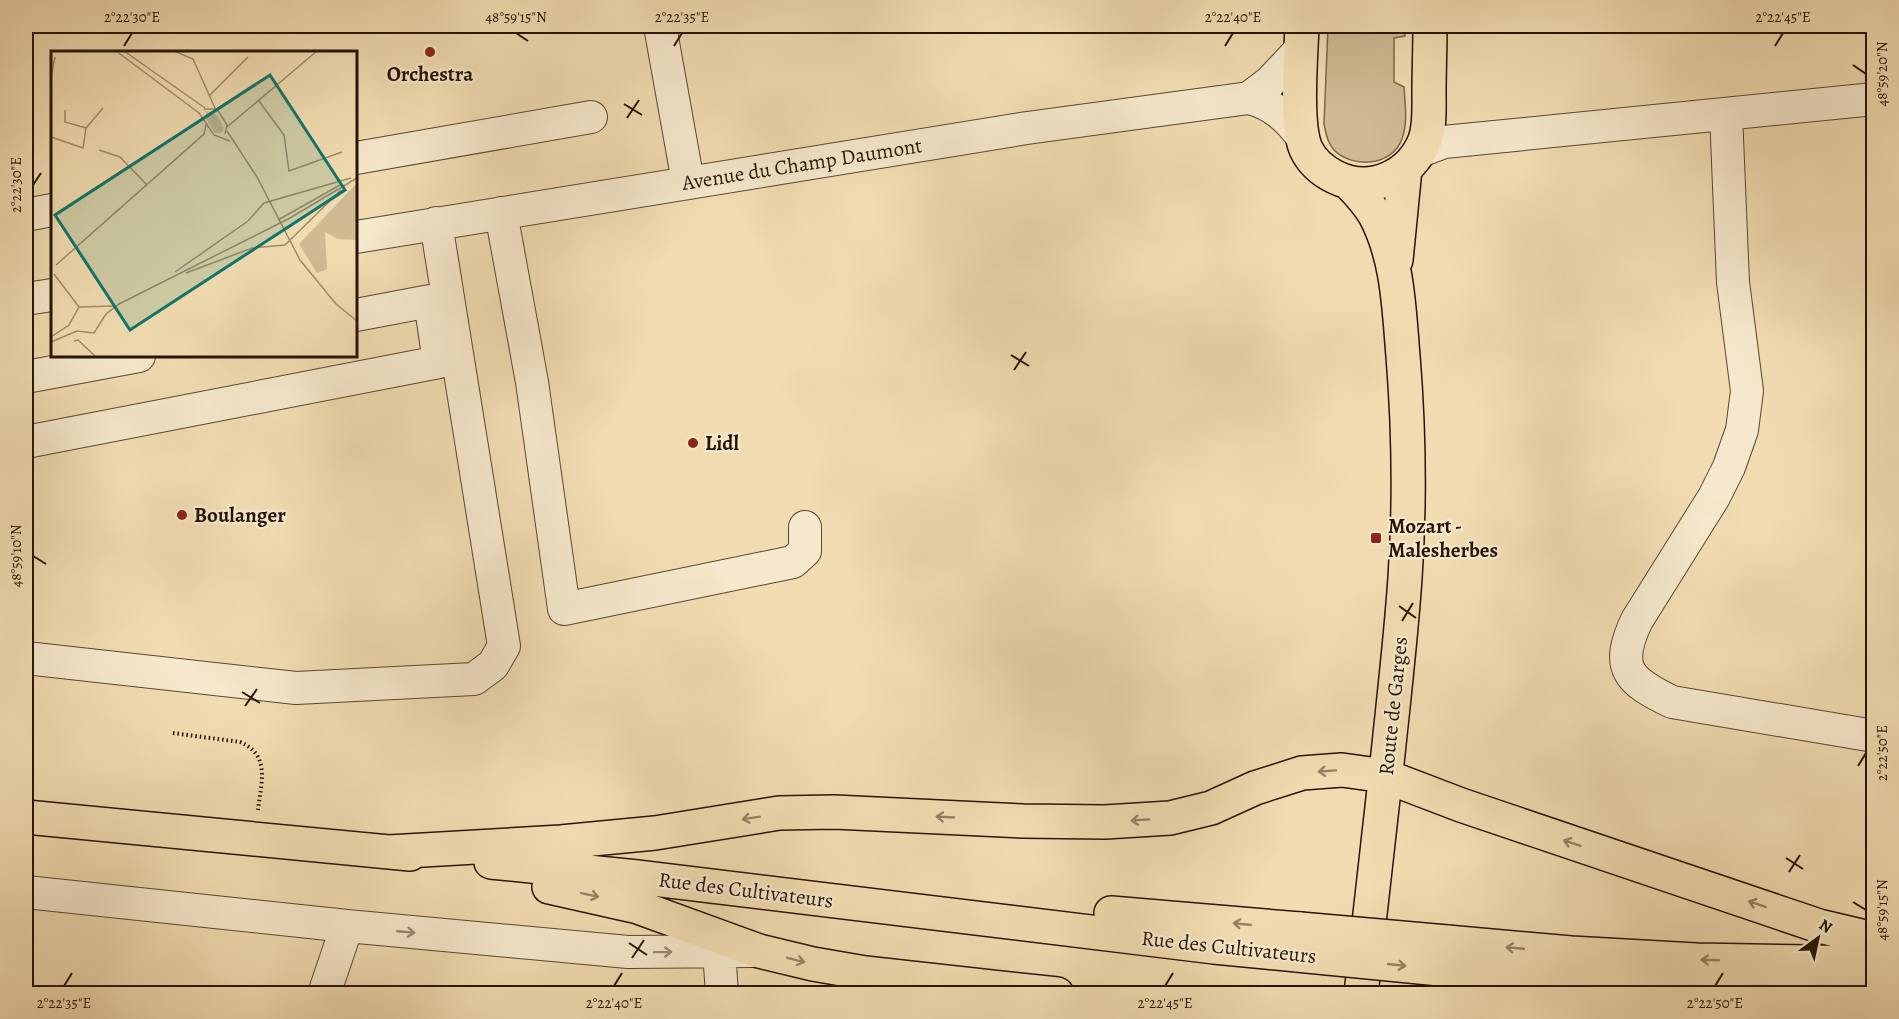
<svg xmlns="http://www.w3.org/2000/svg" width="1899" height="1019" font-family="Alegreya,serif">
<rect width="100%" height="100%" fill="#f1dcb1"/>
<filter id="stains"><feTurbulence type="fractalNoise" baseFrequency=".00333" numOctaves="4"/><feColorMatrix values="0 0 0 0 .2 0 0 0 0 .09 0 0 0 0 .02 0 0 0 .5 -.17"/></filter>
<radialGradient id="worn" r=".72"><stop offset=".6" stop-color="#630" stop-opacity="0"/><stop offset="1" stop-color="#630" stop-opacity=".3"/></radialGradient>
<path fill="#cfba94" stroke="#7b674c" stroke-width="1.5" d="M1328 26H1405V36L1394 38V82L1404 87C1405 104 1408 122 1402 139 1392 166 1353 169 1334 150 1327 142 1326 133 1324 124Z"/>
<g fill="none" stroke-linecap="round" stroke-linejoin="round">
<defs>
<path id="minor" d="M660 26 688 182
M1249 98 1270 82 1301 49
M1726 114 1733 282 1747 391 1742 430 1729 467 1714 497 1637 620C1614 668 1628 681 1672 702L1874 736
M1420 151 1444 142 1874 99
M356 158 591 117
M501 213 532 382 564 609 793 562 805 551V527
M26 215 52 210
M356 237 1027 128 1249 98C1273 104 1288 118 1303 138
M26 299 52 295
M26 377 139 356
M26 442 439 362 430 301 356 315
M26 658 296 688 474 679 493 665 504 646 436 223
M26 892 347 926 324 994
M347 926 628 952 753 951
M719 951 722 994"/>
<path id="major" d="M1302 26C1301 55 1295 124 1306 149 1312 162 1323 171 1335 177 1371 195 1411 176 1425 140 1430 126 1429 109 1429 94 1429 71 1430 48 1430 26
M1349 183C1359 193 1368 203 1375 215 1398 258 1399 309 1403 356 1409 430 1410 504 1405 578 1401 637 1394 696 1388 754 1379 834 1370 914 1361 994
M1396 260 1405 169
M26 817 410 854
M389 852 561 842 655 833 779 813 834 812 1023 821 1105 822 1170 818 1211 808 1255 788 1302 773 1342 770 1385 776 1461 805 1819 926 1874 939
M491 862 637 877 1214 947 1297 955
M549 887 638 907 759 951 813 964 865 973 1057 994
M1111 913 1300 929
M1447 942 1571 953 1696 960 1874 963
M1450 970 1552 979 1697 987 1874 991"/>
</defs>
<use href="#minor" stroke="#5a4630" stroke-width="34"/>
<use href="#major" stroke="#271405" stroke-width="36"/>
<path stroke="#271405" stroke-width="4" stroke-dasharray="1.5 3" stroke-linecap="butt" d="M173 733 240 742C271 755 261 783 258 810"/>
<use href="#minor" stroke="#f6e8cc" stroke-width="32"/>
<use href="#major" stroke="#f1dcb1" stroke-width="33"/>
<defs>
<path id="major-bridge" d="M1300 929 1447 942
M1297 955 1450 970"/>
</defs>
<use href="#major-bridge" stroke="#271405" stroke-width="36" stroke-linecap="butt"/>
<use href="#major-bridge" stroke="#f1dcb1" stroke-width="33"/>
</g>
<defs><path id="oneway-shaft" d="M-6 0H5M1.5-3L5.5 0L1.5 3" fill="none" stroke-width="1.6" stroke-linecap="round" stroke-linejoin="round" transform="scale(1.5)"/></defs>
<g stroke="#968264">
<use href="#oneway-shaft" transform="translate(1327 771) rotate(176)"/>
<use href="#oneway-shaft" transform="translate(945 817) rotate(-177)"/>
<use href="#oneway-shaft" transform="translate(751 818) rotate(171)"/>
<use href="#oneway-shaft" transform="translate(1140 820) rotate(176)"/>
<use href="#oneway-shaft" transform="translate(1572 843) rotate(-162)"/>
<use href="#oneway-shaft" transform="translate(590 895) rotate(12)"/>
<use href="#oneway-shaft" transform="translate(1757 904) rotate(-161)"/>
<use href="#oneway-shaft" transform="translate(1242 924) rotate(-174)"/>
<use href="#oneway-shaft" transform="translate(1515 948) rotate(-175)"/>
<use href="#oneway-shaft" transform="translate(796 960) rotate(14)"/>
<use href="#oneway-shaft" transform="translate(1710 960) rotate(-178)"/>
<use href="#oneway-shaft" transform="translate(1397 965) rotate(6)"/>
</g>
<g stroke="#998972">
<use href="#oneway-shaft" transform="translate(406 932) rotate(5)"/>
<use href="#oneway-shaft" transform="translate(663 952) rotate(-1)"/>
</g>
<path fill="none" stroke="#271405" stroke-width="2" d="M516 33 528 41M124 46 132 33M674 46 682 33M1225 46 1233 33M1775 46 1783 33M1853 65 1866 74M624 104 642 115M627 118 639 100M33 185 41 173M1011 355 1029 366M1014 370 1026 352M33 556 46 564M1399 606 1416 618M1402 621 1413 603M242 692 260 703M245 706 257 689M1858 766 1866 753M1786 858 1803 869M1789 872 1800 855M1853 902 1866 910M629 943 647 955M632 958 644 940M64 986 72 973M614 986 622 973M1165 986 1173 973M1715 986 1723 973"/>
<g fill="#8f2418" stroke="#f6e8cc" stroke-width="2">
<circle cx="430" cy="52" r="6"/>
<circle cx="693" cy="443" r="6"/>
<circle cx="182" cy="515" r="6"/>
<rect x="1370" y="532" width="12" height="12" rx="3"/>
</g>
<g text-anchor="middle" stroke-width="4.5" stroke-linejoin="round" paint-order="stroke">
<g font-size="21" font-weight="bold" fill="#271405" stroke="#f6e8cc" text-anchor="start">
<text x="430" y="81" text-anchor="middle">Orchestra</text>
<text x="705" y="450">Lidl</text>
<text x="194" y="522">Boulanger</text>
<text x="1388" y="533">Mozart -<tspan x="1388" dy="24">Malesherbes</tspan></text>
</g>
<g font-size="21" fill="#271405" stroke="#f6e8cc">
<text transform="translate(802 164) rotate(-9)" y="7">Avenue du Champ Daumont</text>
<text transform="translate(1393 706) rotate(-84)" y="7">Route de Garges</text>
<text transform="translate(746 890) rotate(7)" y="7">Rue des Cultivateurs</text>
<text transform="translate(1229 947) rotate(6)" y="7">Rue des Cultivateurs</text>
</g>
</g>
<g transform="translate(51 51)">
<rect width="306" height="306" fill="#f1dcb1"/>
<path d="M156 60 166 64 173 77 171 82H164L154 66ZM306 132V189L287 188 274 181 276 218 266 222 248 193Z" fill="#cfba94"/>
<path fill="none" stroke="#a08c6c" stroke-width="1.5" d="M65 0 148 62 163 84 179 90M73 0 154 57M123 0 142 8 164 57M0 26 4 6M159 44 197 6M208 50 233 84 238 120 291 101M153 58H166L176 74 174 83M14 59V71L35 77M176 76 266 0M176 80 206 126 249 209 285 253 306 270M0 86 32 97 35 77 52 57M48 99 69 106 96 134M227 169 289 134M5 214 153 83 155 74M124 221 197 170 213 152 300 127M135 222 201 197 234 194 290 139M3 223 28 256M0 286 18 274 28 256 64 255M23 290 27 289 45 306M0 291 26 280 43 282 55 263 68 253 239 167 306 127"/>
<path fill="#0f766e" fill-opacity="0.15" stroke="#0f766e" stroke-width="3" d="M219 24 294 139 79 279 4 164Z"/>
<rect width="306" height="306" fill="none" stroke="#271405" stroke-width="3"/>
</g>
<rect width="1899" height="1019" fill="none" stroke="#f1dcb1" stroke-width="66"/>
<g transform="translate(1818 938) rotate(33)" stroke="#f6e8cc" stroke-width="4.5" paint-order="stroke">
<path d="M0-4.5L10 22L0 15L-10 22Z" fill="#271405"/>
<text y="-9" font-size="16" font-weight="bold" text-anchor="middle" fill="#271405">N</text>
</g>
<rect x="33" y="33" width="1833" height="953" fill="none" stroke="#271405" stroke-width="2"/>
<g font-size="15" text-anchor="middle" fill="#271405">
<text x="132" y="22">2°22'30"E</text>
<text x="516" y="22">48°59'15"N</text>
<text x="682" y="22">2°22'35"E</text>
<text x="1233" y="22">2°22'40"E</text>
<text x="1783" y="22">2°22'45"E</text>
<text transform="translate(1882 74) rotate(-90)" y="5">48°59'20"N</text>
<text transform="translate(16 185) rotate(-90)" y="5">2°22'30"E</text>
<text transform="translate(16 556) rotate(-90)" y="5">48°59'10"N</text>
<text transform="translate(1882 753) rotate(-90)" y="5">2°22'50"E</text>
<text transform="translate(1882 910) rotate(-90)" y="5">48°59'15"N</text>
<text x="64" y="1008">2°22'35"E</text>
<text x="614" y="1008">2°22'40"E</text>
<text x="1165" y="1008">2°22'45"E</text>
<text x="1715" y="1008">2°22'50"E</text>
</g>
<rect width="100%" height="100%" filter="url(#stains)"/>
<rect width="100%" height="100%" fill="url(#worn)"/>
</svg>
